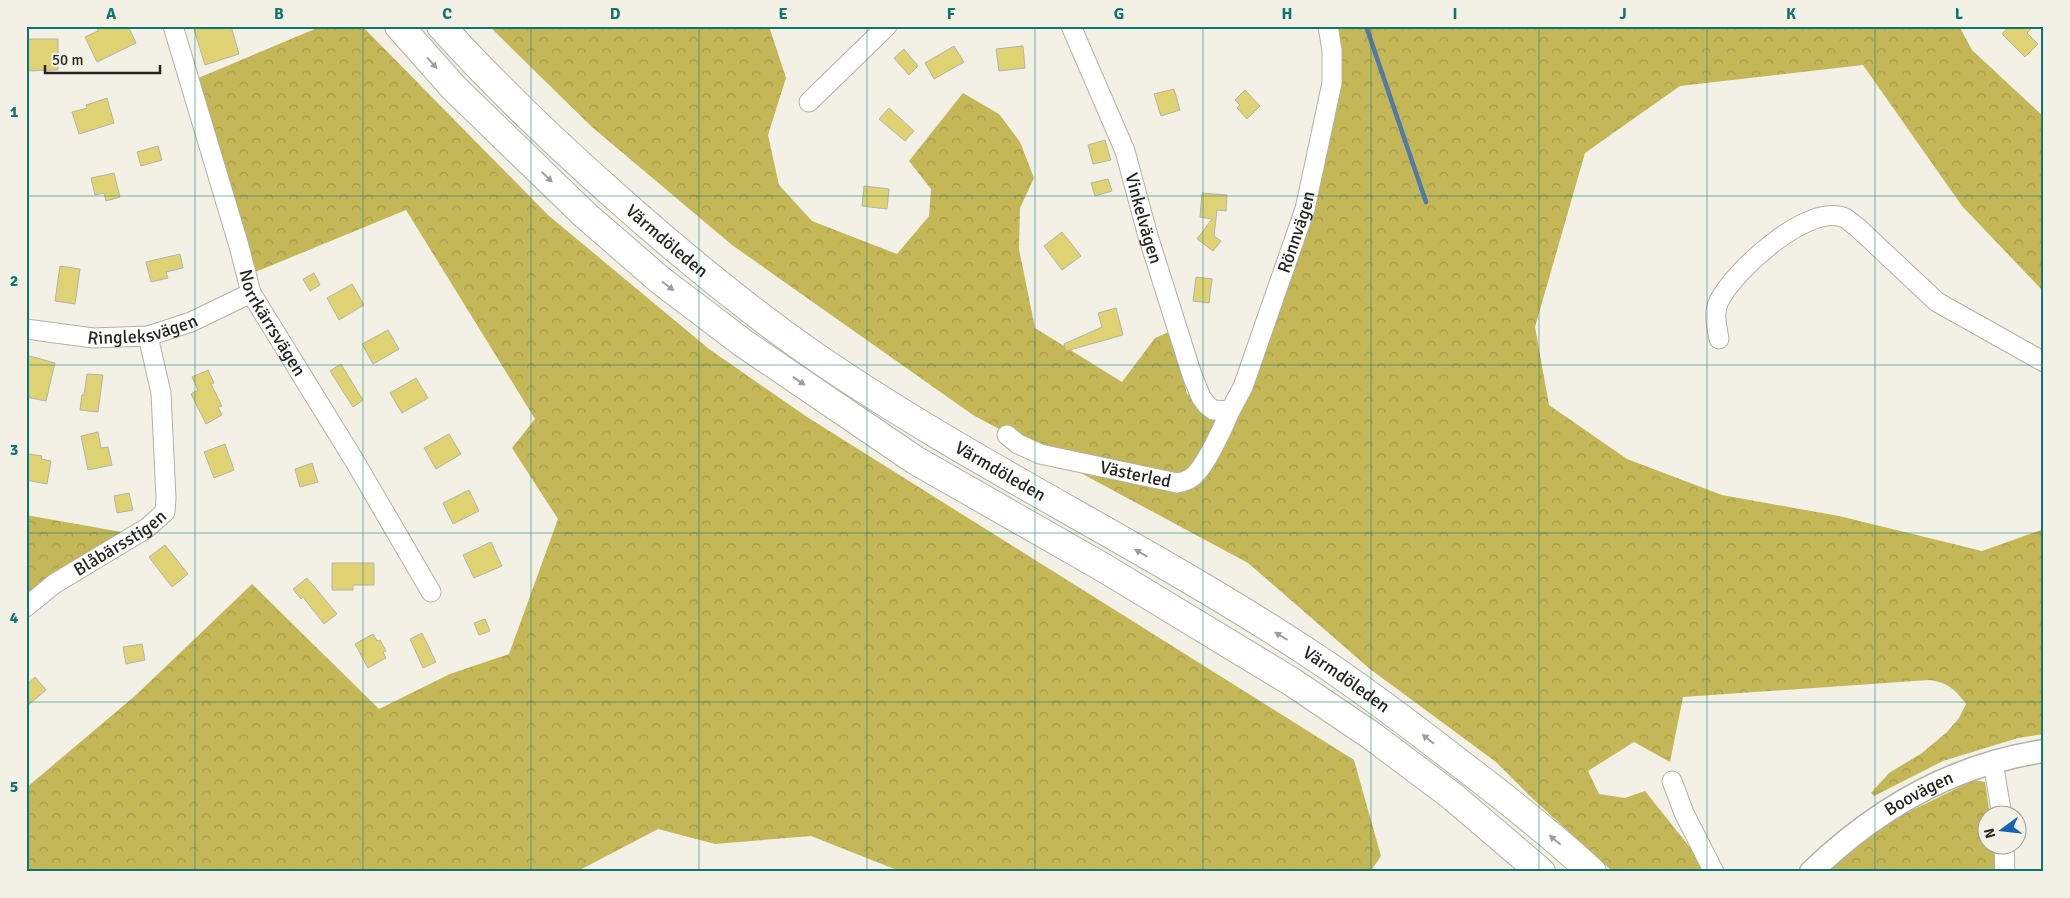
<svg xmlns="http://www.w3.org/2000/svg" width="2070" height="898" font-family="Signika,sans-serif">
<defs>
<pattern id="forest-crowns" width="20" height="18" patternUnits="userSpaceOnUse" patternTransform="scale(1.25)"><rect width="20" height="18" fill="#c4b757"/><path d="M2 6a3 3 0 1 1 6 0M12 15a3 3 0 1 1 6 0" fill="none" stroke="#a89d4b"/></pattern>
</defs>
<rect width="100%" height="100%" fill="#f3f1e5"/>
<path fill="url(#forest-crowns)" d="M322 26H362L548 215 709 349 807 417 1354 760 1381 856 1370 872H902L811 836 715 844 658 829 576 872H26V788L136 695 252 584 379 709 450 674 509 654 558 519 512 448 535 419 406 210 253 273 196 79Z
M489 26H769L786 78 768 135 779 185 812 221 897 254 929 216 931 189 909 161 963 93 999 114 1020 142 1034 178 1020 208 1019 249 1035 328 1122 382 1155 338 1171 331 1187 394 1242 409 1303 236 1337 99 1340 38 1336 26H1959L1972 50 2044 117V292L1962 206 1863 65 1680 86 1585 153 1535 327 1549 405 1627 459 1722 495 1839 516 1982 551 2044 529V734L2018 738 1943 761 1874 796 1871 793 1889 773 1922 753 1947 732 1959 718 1966 704C1955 689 1947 682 1929 680L1683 697 1670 762 1634 742 1588 771 1599 794 1625 798 1645 791 1696 855 1702 872H1613L1532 798 1496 762 1370 669 1248 563 973 415 732 245 592 127Z
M26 515 127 533 26 594Z
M1974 780 1985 782 1990 815 1988 816V846H1994L1997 872H1828L1842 859 1890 821Z"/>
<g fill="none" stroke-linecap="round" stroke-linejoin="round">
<path stroke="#527aa8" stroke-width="4.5" d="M1366 26 1426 202"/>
</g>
<path fill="#dfd273" stroke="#b5b4a8" d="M95 26H128L136 43 97 62 85 37 98 31Z
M193 26H231L239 54 205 65Z
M2009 26H2034L2027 33 2038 44 2025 57 2002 34Z
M26 39H58V70L26 71Z
M954 46 964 62 934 79 925 63Z
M1023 46 1025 68 999 71 996 49Z
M904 49 918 66 909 75 894 58Z
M1174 89 1180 110 1161 116 1154 94Z
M1245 90 1260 106 1247 119 1237 108 1240 105 1235 100Z
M107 98 114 123 79 134 72 112 87 108 86 105Z
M889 108 914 131 905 141 879 119Z
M1105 140 1111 160 1093 164 1088 145Z
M158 146 162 160 141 166 137 152Z
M114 173 120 197 106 201 104 193 95 195 91 178Z
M1108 179 1112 191 1095 196 1091 183Z
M864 186 889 189 887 209 862 206Z
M1202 193 1227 195 1226 211 1217 210 1214 236 1221 241 1213 251 1197 239 1212 219 1200 217Z
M1062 232 1081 256 1062 270 1044 246Z
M180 254 183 268 166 272 168 278 151 282 146 262Z
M60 266 80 269 75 304 55 301Z
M314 273 320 285 310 291 303 279Z
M1196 277 1212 279 1209 303 1193 301Z
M352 284 364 305 339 320 327 298Z
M1116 308 1123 335 1066 351 1064 344 1102 327 1098 313Z
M388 330 399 349 373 364 362 344Z
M26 355 55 363 46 401 26 397Z
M341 364 363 400 353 407 330 371Z
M208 370 214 383 211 384 222 406 218 407 222 415 206 424 191 394 198 390 192 377Z
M87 374 103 375 98 412 80 410 82 395H84Z
M416 378 428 398 402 413 390 393Z
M98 432 101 448 108 447 112 465 88 470 81 436Z
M449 434 461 454 436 469 424 448Z
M225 444 234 470 214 478 204 452Z
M29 454 42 456 41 459 51 461 47 484 26 480V457H28Z
M312 463 318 482 300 487 295 469Z
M469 490 479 511 453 524 443 503Z
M129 493 133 510 117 513 114 496Z
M491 542 502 566 474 578 463 555Z
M165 545 188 574 172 587 149 557Z
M332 563H374V585H353V590H332Z
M307 578 337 614 324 624 303 597 301 599 293 589Z
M485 619 490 631 479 635 474 623Z
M422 633 436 662 423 668 410 639Z
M373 634 377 641 380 640 386 651 383 652 386 658 368 668 355 644Z
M142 644 145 660 126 664 123 647Z
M35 677 46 690 26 707V685Z"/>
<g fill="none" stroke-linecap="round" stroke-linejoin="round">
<defs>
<g id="minor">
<path id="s1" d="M173 26 239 246 251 293 354 460 431 592"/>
<path id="s2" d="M1071 26 1125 151 1148 236 1192 375 1201 397 1207 405 1213 410 1230 411 1243 387 1305 209 1332 83V50L1328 26"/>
<path d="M809 102 887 26"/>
<path id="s3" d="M26 329 93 338 148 336 191 322 251 293"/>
<path d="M1719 339C1717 327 1713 313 1719 301 1734 271 1808 202 1845 218 1849 220 1853 225 1857 227L1937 302 2044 362"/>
<path id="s4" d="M1007 435 1018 444 1040 454 1177 483C1182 482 1187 481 1191 478 1204 470 1224 426 1230 411"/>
<path id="s5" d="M26 607 54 584 147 528 165 512 166 498 161 393 148 336"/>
<path d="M1993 762 2002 816"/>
<path d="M1672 781 1684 813 1714 872"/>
<path d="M2004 846 2005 872"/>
</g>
<g id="tertiary">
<path id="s6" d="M1811 872C1877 808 1952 765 2044 751"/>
</g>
<g id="motorway">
<path d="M399 26 454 88 584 214 660 280 743 343 915 460 1104 568 1292 682 1372 736 1452 796 1541 872"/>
<path id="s7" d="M441 26C496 87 555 143 616 197 679 253 744 307 813 355 971 464 1146 546 1307 652 1359 686 1409 724 1458 762 1504 797 1550 833 1592 872"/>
</g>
</defs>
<use href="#minor" stroke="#b2b1a5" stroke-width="21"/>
<use href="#tertiary" stroke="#b2b1a5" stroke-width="25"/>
<use href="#motorway" stroke="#b2b1a5" stroke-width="30"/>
<use href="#minor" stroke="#fff" stroke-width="19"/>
<use href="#tertiary" stroke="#fff" stroke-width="22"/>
<use href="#motorway" stroke="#fff" stroke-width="28"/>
</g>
<defs><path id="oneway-solid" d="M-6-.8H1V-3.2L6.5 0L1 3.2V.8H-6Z" transform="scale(1.25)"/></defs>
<g fill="#9d9d9b">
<use href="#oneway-solid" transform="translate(432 63) rotate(48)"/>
<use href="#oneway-solid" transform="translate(547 177) rotate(44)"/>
<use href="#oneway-solid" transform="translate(668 286) rotate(37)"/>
<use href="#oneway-solid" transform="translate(799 381) rotate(34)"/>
<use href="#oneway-solid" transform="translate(1141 553) rotate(-150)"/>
<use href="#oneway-solid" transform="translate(1281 636) rotate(-149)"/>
<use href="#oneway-solid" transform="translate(1428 739) rotate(-142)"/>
<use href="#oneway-solid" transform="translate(1555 840) rotate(-140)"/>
</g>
<path fill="none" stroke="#0f766e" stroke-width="1" stroke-opacity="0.55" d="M195 26V872M363 26V872M531 26V872M699 26V872M867 26V872M1035 26V872M1203 26V872M1371 26V872M1539 26V872M1707 26V872M1875 26V872M26 196H2044M26 365H2044M26 533H2044M26 702H2044"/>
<g text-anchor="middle" stroke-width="4" stroke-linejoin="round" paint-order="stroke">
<g font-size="18" fill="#262621" stroke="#f3f1e5">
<text dy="6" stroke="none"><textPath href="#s2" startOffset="206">Vinkelvägen</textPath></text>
<text dy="6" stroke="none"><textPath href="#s2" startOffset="620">Rönnvägen</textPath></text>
<text dy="6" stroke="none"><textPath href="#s7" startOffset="312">Värmdöleden</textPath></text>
<text dy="6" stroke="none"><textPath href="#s1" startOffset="314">Norrkärrsvägen</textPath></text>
<text dy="6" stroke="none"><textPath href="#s3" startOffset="118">Ringleksvägen</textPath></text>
<text dy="6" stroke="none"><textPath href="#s7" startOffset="718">Värmdöleden</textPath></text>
<text dy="6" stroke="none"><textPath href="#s4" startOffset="136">Västerled</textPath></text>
<text dy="6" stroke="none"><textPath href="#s5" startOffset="114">Blåbärsstigen</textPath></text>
<text dy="6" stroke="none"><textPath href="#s7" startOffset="1122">Värmdöleden</textPath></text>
<text dy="6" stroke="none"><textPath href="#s6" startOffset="134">Boovägen</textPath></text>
</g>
</g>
<rect width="2070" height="898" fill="none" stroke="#f3f1e5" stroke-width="55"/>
<g transform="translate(2002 830) rotate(255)"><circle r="24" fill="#f3f1e5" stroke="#a1a097"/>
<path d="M0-4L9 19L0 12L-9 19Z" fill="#1763b2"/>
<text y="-8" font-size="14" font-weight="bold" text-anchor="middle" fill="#262621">N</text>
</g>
<path d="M45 65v8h115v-8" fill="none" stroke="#262621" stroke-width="2.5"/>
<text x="52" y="65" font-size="15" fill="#262621" stroke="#f3f1e5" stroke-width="4" paint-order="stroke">50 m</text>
<rect x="28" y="28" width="2014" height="842" fill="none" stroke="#0f766e" stroke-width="2"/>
<g font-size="16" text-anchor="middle" font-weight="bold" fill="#0f766e">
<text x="111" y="19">A</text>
<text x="279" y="19">B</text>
<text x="447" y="19">C</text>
<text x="615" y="19">D</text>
<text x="783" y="19">E</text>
<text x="951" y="19">F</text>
<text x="1119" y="19">G</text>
<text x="1287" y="19">H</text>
<text x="1455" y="19">I</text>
<text x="1623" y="19">J</text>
<text x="1791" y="19">K</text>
<text x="1959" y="19">L</text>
<text x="14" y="117">1</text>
<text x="14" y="286">2</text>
<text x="14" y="455">3</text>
<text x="14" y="623">4</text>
<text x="14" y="792">5</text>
</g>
</svg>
